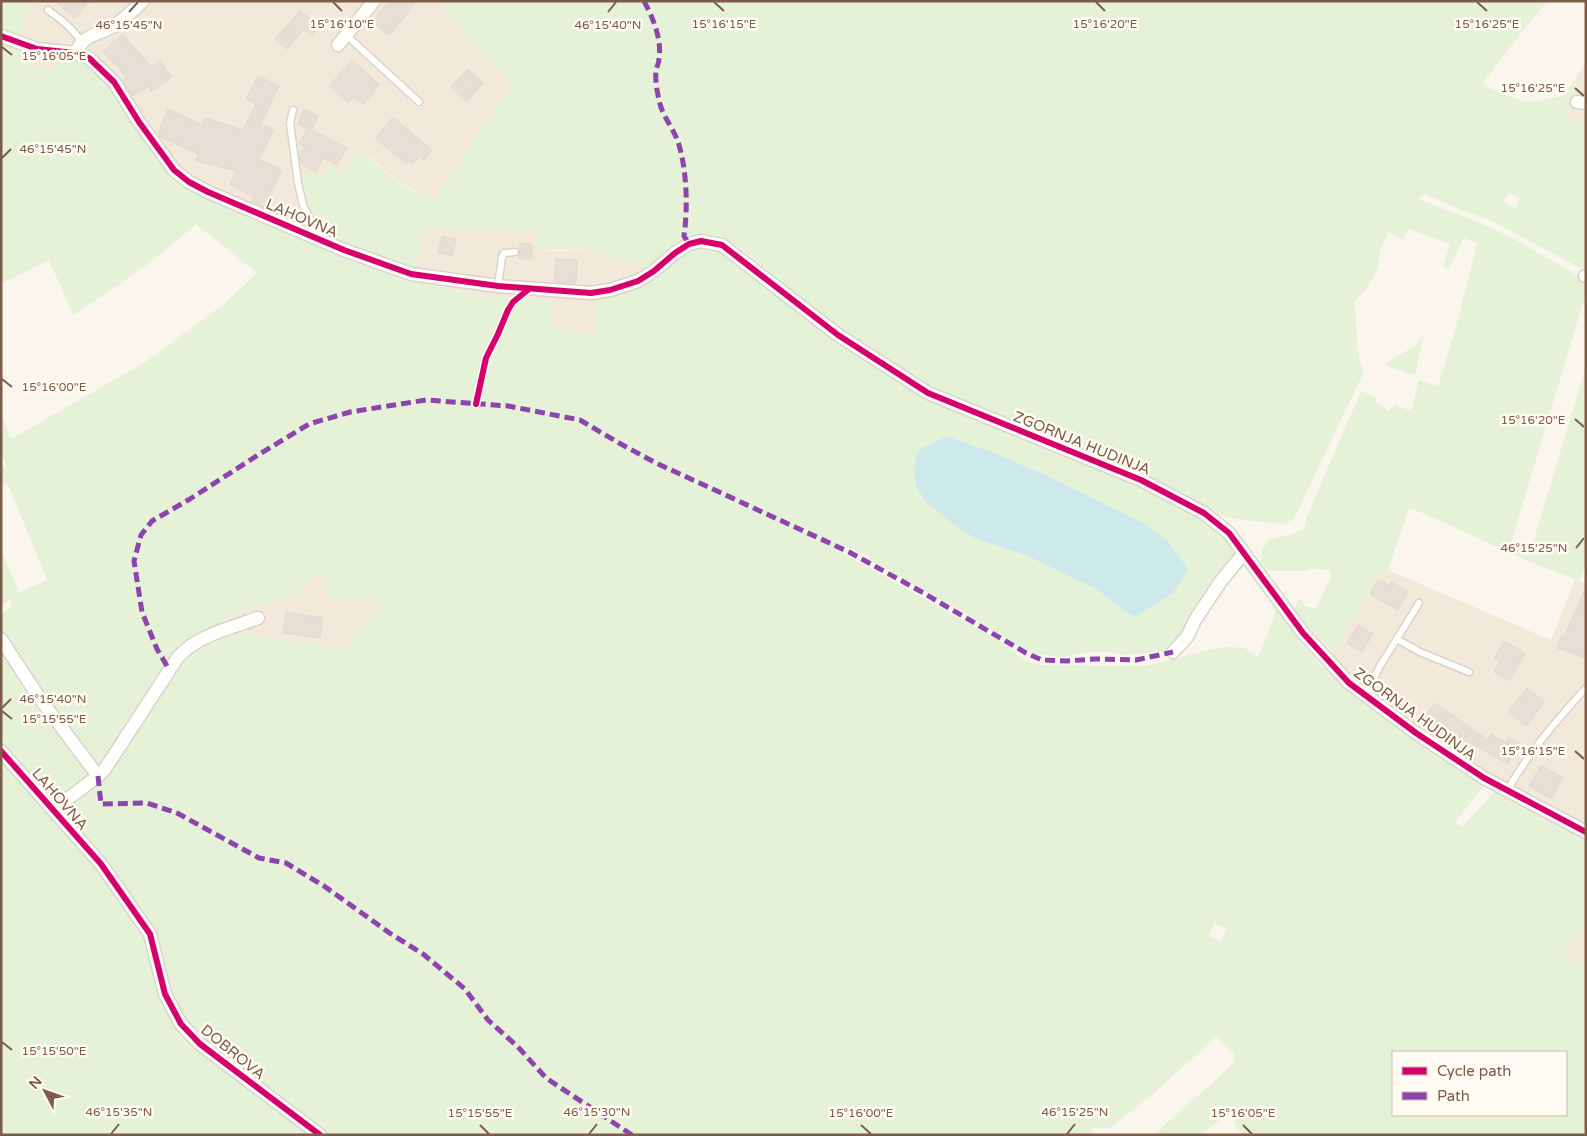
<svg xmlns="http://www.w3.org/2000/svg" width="1587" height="1136" font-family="'Varela Round',sans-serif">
<rect width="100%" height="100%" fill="#faf6ee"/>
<path fill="#f3e9db" d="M31 1H439L473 42 513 85 475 138 437 198 427 197 397 180 360 150 343 173 325 176 306 203 326 235V249L205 198 187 187 164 167 135 121 73 59 50 71 41 67 32 69 18 57 20 37Z
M1586 62V122L1567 119 1571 96 1575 89 1576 77Z
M425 228 537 232V250L557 251 589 249 640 265 659 274 648 283 628 295 598 301 594 319 595 335 551 327 550 300 488 296 455 291 412 280Z
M1388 570 1551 640 1575 579 1586 584V695L1582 700 1586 701V843L1494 792 1452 767 1371 710 1331 678 1324 669 1381 571Z
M313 575 326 577V586L361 602 370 597 381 607 345 648 285 640 223 638 224 621 255 605 266 604 304 586Z
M1586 925V964L1569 961 1563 956Z"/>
<path fill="#e6f2d7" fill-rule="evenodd" d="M1 1H31L20 37 1 29Z
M439 1H1548L1532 19 1483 82 1489 88 1525 102 1539 101 1564 95 1576 77 1575 89 1571 96 1567 119 1586 122V271L1490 220 1460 210 1425 194 1418 199 1483 224 1512 238 1586 280V293L1511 543 1532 546 1586 366V563L1580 581 1527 561 1430 516 1409 508 1388 570 1381 572 1333 653C1321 639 1306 626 1294 611L1298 600H1302L1305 606 1315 608C1323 599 1321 595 1326 586 1328 582 1331 579 1333 576L1329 570 1310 569 1306 571H1268L1261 563 1262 550 1269 540 1292 534 1304 529 1308 514 1361 391 1377 398 1375 402 1388 410 1396 405 1411 411 1419 380 1438 386 1454 333 1477 244 1464 238 1449 269 1443 267 1450 244 1408 229 1403 240 1388 232 1387 234 1380 251 1378 269 1366 289 1354 303C1359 328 1353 346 1364 372L1294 519 1284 524 1241 520 1221 516 1180 491 934 388 904 372 855 342 739 247C720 238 694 232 675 244 665 250 657 260 649 268L589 249 537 250V232L426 228 415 268 346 245 326 235 306 203 300 171 325 176 330 167 343 173 359 150C380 167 410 196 437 197L475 138 512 85 473 42ZM1509 193 1519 198 1515 208 1504 202Z
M1 41 20 50 18 57 32 69 41 67 50 71 58 61 66 62 73 59 89 66 102 75 135 121 164 167 187 187 205 198 326 249 406 279 455 291 488 296 551 300 552 327 595 335 594 319 598 301C608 299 619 298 628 294 656 282 675 247 707 248 712 248 718 249 723 250L849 351 932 400 1166 498 1200 519 1223 536 1234 553 1231 567 1186 624 1181 635 1166 651 1126 655 1106 652 1082 653 1063 657 1036 654 1011 642 970 616 870 560 868 555 836 543 834 548 988 634 1008 646 1023 660 1040 665 1145 666 1213 649 1229 647 1245 648 1258 658 1277 608 1299 640 1331 678 1371 710 1452 767 1484 786 1455 822 1462 827 1494 792 1586 843V925L1563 956 1569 961 1586 964V1135H1244L1236 1127 1234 1120 1226 1115 1200 1135H1153L1211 1084 1235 1061 1233 1052 1217 1036 1153 1094 1110 1128H1092L1093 1135H1V758L41 807 54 819 103 779 185 653 208 641 250 634 285 640 345 648 381 607 370 597C354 608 345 601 328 596L326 578 313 575C299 593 289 598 268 603 262 605 257 604 252 606 230 617 208 630 187 643L98 769 11 651 1 633V615L11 606 12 599 1 605V549L19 592 47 580 7 482 1 485V467L6 465 1 452V412L11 439 147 361 225 303 257 273 196 224C158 259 116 287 73 315L49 260 1 284ZM947 436C1015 460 1079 491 1144 523L1173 593 1135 617 1125 612 1098 590 1023 554 976 539 921 448ZM1214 923 1227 929 1220 942 1209 935ZM1393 1052H1566V1115H1393Z
M1424 334 1415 375 1383 365 1416 345Z
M1 647 91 773 53 802 23 767 1 739Z"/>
<path fill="#cee9ec" d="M947 436 994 453 1043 474 1144 523 1168 541 1188 569 1173 593 1135 617 1125 612 1098 590 1023 554 976 539 953 524 926 502 916 486 914 467 916 456 921 448Z"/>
<path fill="#e7ded5" stroke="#e4d9cf" d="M55 1H90L75 18Z
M389 1H417L389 36 372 22Z
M300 11 319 26 312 36 304 29 287 49 275 39Z
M122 34 152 67 160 61 172 77 151 92 148 87 133 96 123 81 127 78 103 52Z
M352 60 380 85 363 105 354 97 348 103 329 86Z
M468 69 484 83 466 102 451 87Z
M258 76 279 86 261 124 274 130 259 159 282 170 264 207 252 202 254 197 230 184 237 171 196 161 198 154 160 137 158 134 168 109 203 125 205 118 243 130 256 104 246 99Z
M304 109 318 116 312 130 347 148 337 165 324 158 315 172 300 163 299 156 305 147 299 143 307 129 297 124Z
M393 117 432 150 424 160 420 157 413 164 409 161 406 164 375 138Z
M442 236 456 239 452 256 438 253Z
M520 243 532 244V259H519Z
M556 259 577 260 576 283 554 282Z
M1378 580 1390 586 1392 582 1408 592 1398 610 1370 594Z
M1586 587V658L1557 648 1561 636 1564 637Z
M286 612 323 618 320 638 283 633Z
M1358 625 1373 634 1362 652 1347 643Z
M1504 641 1525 654 1509 681 1494 672 1500 662 1494 658Z
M1527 688 1545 702 1526 726 1508 712Z
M1435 703 1488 740 1491 734 1506 743 1509 737 1520 743 1508 764 1468 742 1461 752 1421 723Z
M1541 765 1563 778 1551 799 1529 786Z"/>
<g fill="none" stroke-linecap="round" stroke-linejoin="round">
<defs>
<path id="lane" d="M48 10C60 19 73 28 81 42
M346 35 419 102
M293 110 290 123 298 183 303 205 319 238
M498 286 502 257 504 253 515 252
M1397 639 1420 652 1469 672
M1365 696 1380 666 1419 603
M1507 791C1528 753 1557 720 1586 688"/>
<path id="street" d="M1 36 37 49 75 53 89 58 114 82 139 122 174 170 189 182 208 192 344 250 411 274 498 286 591 293 610 290 638 281 654 271 675 253 689 244 701 241 722 245 838 335 928 393 1141 480 1204 513 1229 533 1303 633 1349 683 1416 733 1484 778 1586 832
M338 45 374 1
M75 53C87 32 94 37 112 27 124 20 133 10 143 1
M1577 102 1586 103
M1585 276H1586
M1 639 38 696 98 776
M1173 652 1187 637 1195 620 1221 581 1244 553
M1 751 101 864 150 934 165 994 181 1024 200 1044 320 1135
M53 810 98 776 105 769 178 657C198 635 231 628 258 618"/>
</defs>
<use href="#lane" stroke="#dad3cc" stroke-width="9"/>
<use href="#street" stroke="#dad3cc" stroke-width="15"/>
<use href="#lane" stroke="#fefefc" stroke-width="6"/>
<use href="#street" stroke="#fefefc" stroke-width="12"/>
<path stroke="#8e44ad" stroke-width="5" stroke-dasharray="10 5" stroke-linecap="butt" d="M644 1C653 18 662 39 659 59 659 63 657 66 656 70 655 80 657 91 659 100 662 116 673 127 678 142 687 169 688 208 684 236L689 244
M167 666 157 649 142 612 134 561 141 535 152 521 190 499 258 455 309 424 350 412 426 400 508 406 580 420 619 443 654 462 849 552 920 591 1026 653 1042 660 1066 661 1095 659 1136 660 1173 652
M98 776 101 804 147 803 177 813 259 858 286 863 324 886 391 934 423 954 465 989 488 1020 518 1047 546 1078 632 1135"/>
<defs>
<path id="cycleway" d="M1 36 37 49 75 53 89 58 114 82 139 122 174 170 189 182 208 192 344 250 411 274 498 286 591 293 610 290 638 281 654 271 675 253 689 244 701 241 722 245 838 335 928 393 1141 480 1204 513 1229 533 1303 633 1349 683 1416 733 1484 778 1586 832
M476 404 486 358 498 334 508 310 513 302 529 289
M1 751 101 864 150 934 165 994 181 1024 200 1044 320 1135"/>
</defs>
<use href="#cycleway" stroke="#fffaf2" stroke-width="9"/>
<use href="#cycleway" stroke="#d6006c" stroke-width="6"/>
</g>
<path fill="none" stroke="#7d5c49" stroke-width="2" d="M333 2 342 11M714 2 724 11M1096 2 1105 11M1477 2 1487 11M129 12 138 2M608 12 616 2M2 47 12 55M1575 88 1584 96M2 158 11 149M2 379 12 387M1575 419 1584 427M1576 548 1584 538M2 708 11 699M2 711 12 719M1575 751 1584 759M2 1042 12 1050M480 1125 489 1134M861 1125 871 1134M1243 1125 1252 1134M111 1134 119 1124M589 1134 597 1124M1067 1134 1075 1124"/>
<g text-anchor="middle" stroke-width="5" stroke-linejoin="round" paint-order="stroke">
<g font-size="15" fill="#7d5c49" stroke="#fffaf2">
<text transform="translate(302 218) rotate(23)" y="5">LAHOVNA</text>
<text transform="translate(1082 443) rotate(22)" y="5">ZGORNJA HUDINJA</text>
<text transform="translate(1415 714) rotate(36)" y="5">ZGORNJA HUDINJA</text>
<text transform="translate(60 799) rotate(49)" y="5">LAHOVNA</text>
<text transform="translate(233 1052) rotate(39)" y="5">DOBROVA</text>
</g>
</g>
<g font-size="12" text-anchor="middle" fill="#7d5c49" stroke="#fffaf2" stroke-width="5" stroke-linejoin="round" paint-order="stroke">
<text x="1105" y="28">15°16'20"E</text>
<text x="342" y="28">15°16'10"E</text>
<text x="724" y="28">15°16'15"E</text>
<text x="1487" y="28">15°16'25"E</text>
<text x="129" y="29">46°15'45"N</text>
<text x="608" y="29">46°15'40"N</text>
<text x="54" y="60">15°16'05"E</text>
<text x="1533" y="92">15°16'25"E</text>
<text x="53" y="153">46°15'45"N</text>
<text x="54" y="391">15°16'00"E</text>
<text x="1533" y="424">15°16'20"E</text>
<text x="1534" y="552">46°15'25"N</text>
<text x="53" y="703">46°15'40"N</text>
<text x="54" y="723">15°15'55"E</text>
<text x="1533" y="755">15°16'15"E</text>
<text x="54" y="1055">15°15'50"E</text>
<text x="119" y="1116">46°15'35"N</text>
<text x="597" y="1116">46°15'30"N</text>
<text x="1075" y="1116">46°15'25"N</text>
<text x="480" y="1117">15°15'55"E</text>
<text x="861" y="1117">15°16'00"E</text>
<text x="1243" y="1117">15°16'05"E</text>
</g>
<rect width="1587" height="1136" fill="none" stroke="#7d5c49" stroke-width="5"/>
<rect x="1392" y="1051" width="175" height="65" fill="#fffaf2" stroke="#cbbbae"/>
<rect x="1402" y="1067" width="25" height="8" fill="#d6006c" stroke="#cbbbae"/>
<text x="1437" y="1076" font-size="15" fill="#7d5c49">Cycle path</text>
<rect x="1402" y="1092" width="25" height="8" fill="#8e44ad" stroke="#cbbbae"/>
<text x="1437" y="1101" font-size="15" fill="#7d5c49">Path</text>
<g transform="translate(45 1091) rotate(311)" stroke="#fffaf2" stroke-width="4" paint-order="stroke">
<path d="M0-4L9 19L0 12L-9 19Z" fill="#7d5c49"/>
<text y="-8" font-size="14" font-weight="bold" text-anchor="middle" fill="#7d5c49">N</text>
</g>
</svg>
